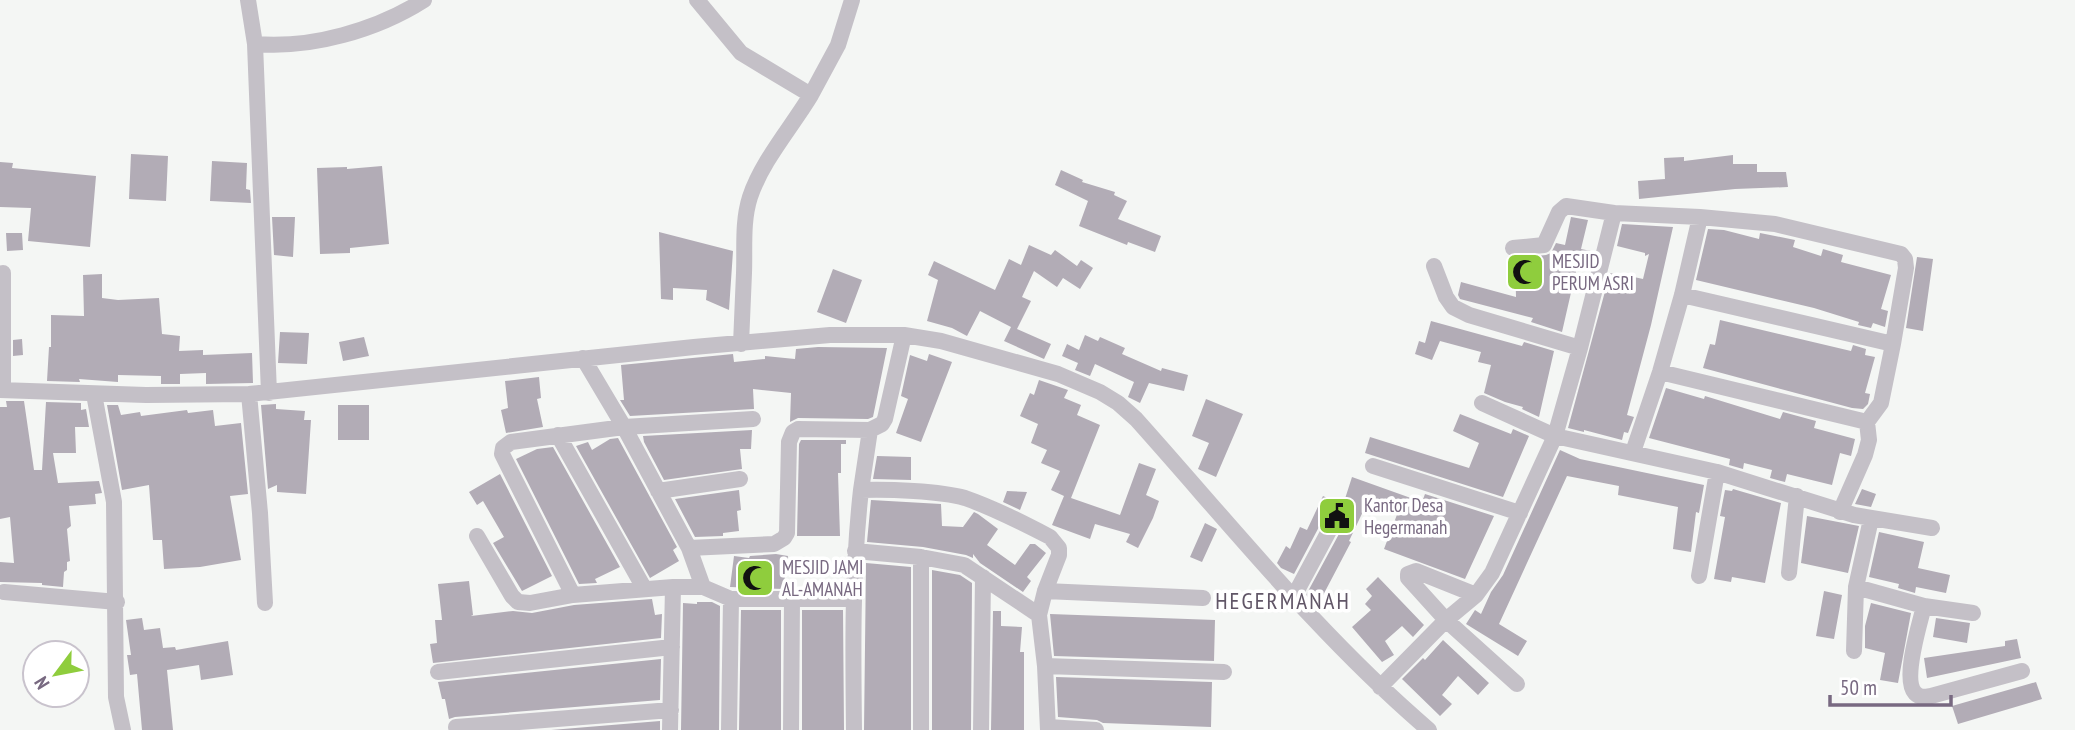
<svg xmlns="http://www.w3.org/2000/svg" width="2075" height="730" font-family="'PT Sans Narrow',sans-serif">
<rect width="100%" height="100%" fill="#f4f6f4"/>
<path fill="#b2acb6" d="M131 154 168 156 166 201 129 199Z
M1733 155V164H1757V172H1786L1788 187 1735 189 1639 199 1638 181 1665 179 1664 158 1684 157V161Z
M212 161 247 163 246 189 250 190 251 203 210 201Z
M0 162 13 163 12 168 96 176 90 247 28 241 31 208 0 207Z
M382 166 389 244 350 248V253L320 254 317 168 347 167V169Z
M1061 170 1083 180 1082 182 1115 192 1114 195 1127 201 1118 219 1161 236 1155 252 1128 242 1127 245 1079 226 1088 201 1055 185Z
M272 217H295L293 257 274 255Z
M1571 217 1588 220 1581 249 1591 251 1588 265 1578 262 1562 332 1531 322 1533 318 1460 299 1458 295 1461 282 1516 297 1515 258 1546 255 1551 253 1556 243 1565 245Z
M1622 224 1673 227 1651 325 1627 415 1634 417 1628 433 1624 432 1622 440 1584 430V432L1568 428 1610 273 1634 279V277L1643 279 1649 254 1645 256V253L1617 246Z
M1708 229 1724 230 1759 239 1760 233 1795 240 1793 247 1821 256 1823 249 1843 255 1841 262 1891 275 1881 309 1888 311 1885 327 1873 323 1871 328 1858 325 1859 322 1814 308 1696 280Z
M659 232 733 251 729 310 706 300 707 290 673 288V300L661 299Z
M6 233H22L23 250 7 251Z
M1029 245 1051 255 1055 250 1077 266 1081 260 1093 268 1080 289 1063 278 1057 287 1034 271 1022 297 1031 301 1017 329 1051 344 1044 359 1004 341 1011 327 980 311 967 336 952 328 927 321 938 280 928 275 934 261 995 290 1009 259 1021 265Z
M1917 257 1933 259 1923 331 1906 328Z
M833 269 862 280 846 323 817 312Z
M102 274V298L118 300 159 298 162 334 180 336 179 351 203 350V355L252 353 253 383 206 384V373L180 374V384H161V376L118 375V382L79 379 80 382 47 381 49 347H51V315L84 316 83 275Z
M1720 320 1851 351 1853 345 1866 349 1865 355 1875 357 1865 393 1870 394 1868 404 1863 409 1852 408 1703 368 1710 344 1715 345Z
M1431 321 1522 346 1524 342 1554 351 1539 417 1522 409 1523 407 1505 402 1484 393 1491 365 1478 362 1481 352 1440 341 1432 360 1415 354 1419 341 1425 343Z
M280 332 309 333 307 364 278 363Z
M1085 335 1098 341 1100 337 1125 348 1122 354 1161 371 1162 368 1188 375 1184 391 1149 383 1140 403 1128 397 1134 382 1095 364 1090 376 1075 370 1078 363 1062 356 1067 344 1079 350Z
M364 337 369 356 343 361 339 342Z
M22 339 23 355 13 356V340Z
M818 347 887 348 873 417 868 419 798 418 790 422 791 393 753 389 754 409 630 416 620 400H624L621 365 733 354 734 362 765 359V356L795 359 796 349Z
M929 354 952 362 921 442 896 433 908 399 901 396 910 355 927 361Z
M539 377 541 398 537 399 543 427 506 433 501 410 508 408 505 381Z
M1039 380 1068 390 1064 398 1081 405 1077 415 1100 425 1071 498 1120 515 1139 463 1156 469 1146 495 1159 501 1153 518 1138 548 1126 542 1130 534 1095 524 1090 539 1052 525 1064 496 1051 490 1060 471 1041 463 1047 450 1031 443 1038 424 1020 416 1030 393 1034 395Z
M1666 388 1704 399 1705 396 1780 419 1783 412 1816 421 1814 428 1855 439 1851 456 1840 453 1832 485 1787 474 1785 482 1770 478 1772 470 1744 463 1743 469 1729 465 1730 459 1649 438Z
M1206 399 1243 414 1216 477 1198 469 1209 443 1192 436Z
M6 401H24L34 470H42L46 402 81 403V410L86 409 89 427H75L76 453H53L58 483 99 481 102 493 95 494 96 504 69 506 71 526 67 529 70 561 67 562V570L64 572 63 587 42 585V583L0 582V562L14 563 10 517 0 519V407H7Z
M276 404V409L305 411 304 420H311L306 494 277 492V485L268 489 261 405Z
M107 405H118L121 415 140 412 141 416 187 410 188 413 213 410 215 426 241 423 248 494 230 496 241 560 200 567 164 569 162 540H153L149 485 122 490Z
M338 405H369V440H338Z
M1460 414 1511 434 1513 429 1529 436 1503 497 1365 453 1370 437 1469 468 1479 443 1453 431Z
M752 430 751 449H740L742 469 664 480 644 442 643 436Z
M618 438 677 547 673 550 679 561 650 578 576 446 588 442 592 450 610 439Z
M801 440H846V444H841V473H838L840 536H797L799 444Z
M553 447 620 567 595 579 597 583 579 584 516 459 537 449Z
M1560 450 1580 459 1704 485 1699 513 1696 512 1691 552 1673 549 1678 507 1618 495 1619 486 1567 476 1499 624 1527 641 1518 656 1466 624 1475 610 1481 614 1491 592 1503 575Z
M877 456 911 457V480L873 479Z
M500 474 552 576 522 591 493 543 504 537 483 501 477 505 469 492Z
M1352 477 1422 502 1425 494 1494 516 1465 579 1384 549 1398 512 1368 501 1349 541 1351 542 1320 601 1313 603 1306 595 1346 521 1347 515 1345 510 1336 506 1328 510 1294 574 1281 568 1277 563 1286 546 1290 549 1300 527 1307 530 1323 496 1343 505Z
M1733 489 1781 503 1765 583 1732 577 1731 582 1714 579 1725 517 1720 516 1725 490 1732 491Z
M1862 489 1876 494 1871 507 1855 504Z
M739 490 741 510 737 511 739 531 723 533V536L695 537 675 499Z
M1007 491 1027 492 1020 510 1003 502Z
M871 500 941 504 942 526 963 527 974 512 978 514 998 529 987 545 1015 565 1030 544H1035L1046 553 1027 577 1031 581 1023 592 980 563 973 554V558L966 555 923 547 867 542Z
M1807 516 1859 526 1848 573 1801 563Z
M1205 523 1217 529 1202 562 1190 557Z
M1879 532 1924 542 1918 568 1950 575 1946 593 1916 587 1915 593 1898 588 1899 584 1869 577Z
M776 554 788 556 783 589 730 587 734 556 749 558 750 556Z
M866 563 911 567V730H864Z
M932 570 960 575 972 583 971 730H932Z
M1378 577 1424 625 1413 637 1402 626 1385 641 1394 655 1382 662 1352 627 1371 610 1365 604 1372 596 1366 589Z
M469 581 473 615 471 616 513 611 532 613 574 605 652 599 655 615 662 614 661 638 433 663 430 644 437 643 435 620H442L438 584Z
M1824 591 1842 595 1834 639 1816 636Z
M697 602H712L720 606 719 730H681L683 603 697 604Z
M1871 603 1911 613 1898 683 1880 680 1885 653 1865 648V626Z
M741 610H781V730H739Z
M802 610H843L844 730H802Z
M993 611H1001V626L1022 627 1020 652H1024V730H991Z
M1050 614 1215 620 1214 661 1054 656Z
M142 618 144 630 160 628 163 648 175 647 176 650 228 641 233 675 201 680 199 665 167 670 173 730H142L137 674 130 675 127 655H131L126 620Z
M1936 618 1970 623 1967 643 1933 637Z
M2017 639 2021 658 1927 678 1924 658 2005 646V641Z
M1443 640 1489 683 1478 695 1458 676 1442 695 1452 704 1440 716 1402 679 1423 658 1425 660Z
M661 659 660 700 455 717 449 719 445 699H442L438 682Z
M1056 677 1212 682 1211 727 1103 723 1097 720 1058 717Z
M2036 682 2042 699 1958 724 1952 706Z
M660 721V730H551Z"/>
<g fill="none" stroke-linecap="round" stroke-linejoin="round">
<path stroke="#c4c0c7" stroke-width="16" d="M248 0 255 44 269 393
M697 0 741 53 811 95C791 128 762 161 750 197 742 222 745 248 744 273 743 297 742 320 741 344
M255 44C311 49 377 30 424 0
M811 95 838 45 852 0
M1513 248 1544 245 1559 212 1566 206 1614 213
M1434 266 1446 297 1453 307 1469 315 1580 348
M583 358 624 427 689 548 703 587
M1660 372 1867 422
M0 390 146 395 249 394 694 347 830 335H904L941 341 1058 374 1100 392 1118 403 1136 419C1231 525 1320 637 1429 730
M3 390V273
M94 394 114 502 116 697 123 730
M249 394 260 513 265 603
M1482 403 1555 436 1717 472 1854 515 1932 528
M558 435 644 588
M1633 452 1660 372 1682 295 1700 217
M1373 466 1520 513
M861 490 870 430
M658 491 740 479
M1840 512 1865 455 1869 440 1867 422 1881 403 1893 344
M477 536 512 596 518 602 530 603 573 595 673 587
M689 548 774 544 784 538 787 533 789 442 793 432 798 429 870 430 882 424 885 419 904 335
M855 551 921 557 964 565 1039 615
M921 557V730
M1789 573 1797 496
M1699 576 1717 472
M1856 587 1924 606 1973 613
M1045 591 1203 598
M4 592 117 602
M573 595 502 454 503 448 511 442 624 427 753 419
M1476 595 1416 571 1408 574V578L1446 620 1517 684
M1293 598 1337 516
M1924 606C1920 623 1902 679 1915 693 1920 698 1924 697 1931 696L2022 671
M1854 651 1856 587 1871 519
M1045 666 1224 672
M438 672 672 647
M1380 687 1446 620 1476 595 1492 573 1555 436 1580 348 1614 213 1700 217 1775 224 1901 254 1905 259 1906 268 1893 344 1682 295
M456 727 671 710
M1048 727 1096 730
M670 730 673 587H703L731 599H853
M729 730 731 599
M791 730 792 600
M854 730C853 650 852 570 861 490 888 489 940 491 965 498 994 508 1023 523 1050 537L1059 548V555L1045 591 1039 615 1045 666 1048 730
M981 730 983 577"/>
</g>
<defs>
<symbol id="mosque-square" viewBox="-11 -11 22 22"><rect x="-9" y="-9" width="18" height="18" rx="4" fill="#8fcd3d" stroke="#fff"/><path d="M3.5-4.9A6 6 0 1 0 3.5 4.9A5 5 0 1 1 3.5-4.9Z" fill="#111"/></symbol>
<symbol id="civic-square" viewBox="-11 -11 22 22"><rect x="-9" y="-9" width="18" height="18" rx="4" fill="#8fcd3d" stroke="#fff"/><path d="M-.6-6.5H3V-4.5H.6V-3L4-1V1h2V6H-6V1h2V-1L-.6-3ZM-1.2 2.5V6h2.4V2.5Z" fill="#111"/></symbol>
</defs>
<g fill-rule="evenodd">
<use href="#mosque-square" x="1503" y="250" width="44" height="44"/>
<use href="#civic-square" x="1315" y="494" width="44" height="44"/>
<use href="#mosque-square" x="733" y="556" width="44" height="44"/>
</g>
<g text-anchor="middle" stroke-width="7" stroke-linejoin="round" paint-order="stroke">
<g font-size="19" fill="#786981" stroke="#fff" text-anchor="start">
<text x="1552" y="268">MESJID<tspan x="1552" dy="22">PERUM ASRI</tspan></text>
<text x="1364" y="512">Kantor Desa<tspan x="1364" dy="22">Hegermanah</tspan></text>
<text x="782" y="574">MESJID JAMI<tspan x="782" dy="22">AL-AMANAH</tspan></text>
</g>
<g font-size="23" letter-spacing="2" fill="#615667" stroke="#fff">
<text x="1283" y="609">HEGERMANAH</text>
</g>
</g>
<g transform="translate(56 674) rotate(238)"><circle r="33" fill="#ffffff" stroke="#c9c3cd" stroke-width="2"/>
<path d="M0-5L12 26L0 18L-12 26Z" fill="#8fcd3d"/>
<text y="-10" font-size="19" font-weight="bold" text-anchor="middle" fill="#786981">N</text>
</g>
<path d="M1830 695v10h121v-10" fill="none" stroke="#786981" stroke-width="3.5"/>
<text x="1840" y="695" font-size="21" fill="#786981" stroke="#ffffff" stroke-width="5" paint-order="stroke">50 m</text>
</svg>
